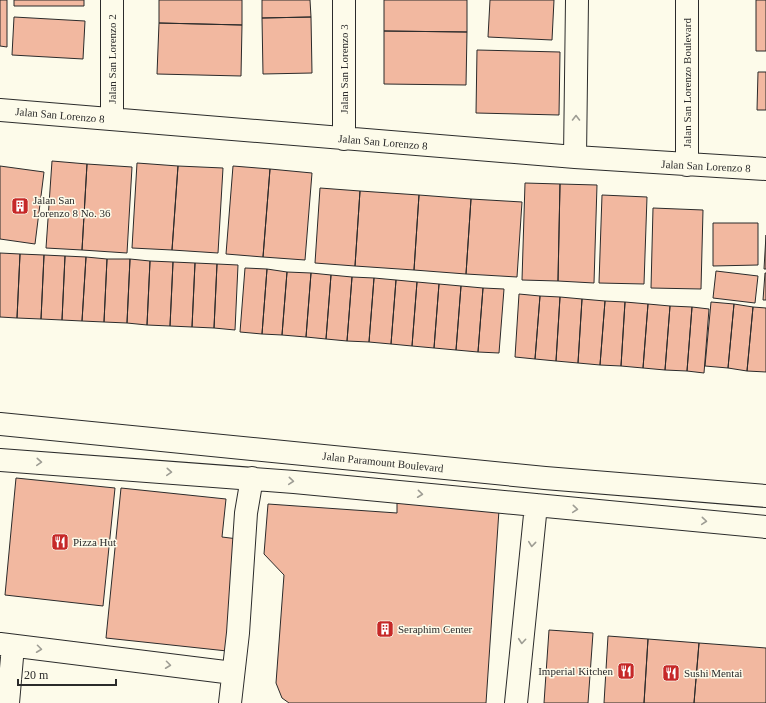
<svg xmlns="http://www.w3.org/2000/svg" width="766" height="703" font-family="'Times New Roman',serif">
<rect width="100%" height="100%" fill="#fdfbea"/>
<path fill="#f2b8a0" stroke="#2b2b2b" d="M0 0H7V47L0 46Z
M14 0H84V6H14Z
M159 0H242V25L159 23Z
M262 0H310L311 17 262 18Z
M384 0H467V32L384 31Z
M490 0H554L552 40 488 37Z
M756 0H766V51H756Z
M14 17 85 21 83 59 12 55Z
M311 17 312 73 263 74 262 18Z
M159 23 242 25 241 76 157 74Z
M384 31 467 32 466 85 384 84Z
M477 50 560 52 559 115 476 113Z
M758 72H766V110H757Z
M52 161 87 164 82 250 46 248Z
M137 163 178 166 172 250 132 248Z
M87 164 132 167 127 253 82 250Z
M0 166 44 172 35 244 0 239Z
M178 166 223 168 218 253 172 250Z
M233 166 270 169 263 257 226 254Z
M270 169 312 173 305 260 263 257Z
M525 183 560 184 558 281 522 280Z
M560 184 597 185 594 283 558 281Z
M320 188 360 191 355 266 315 263Z
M360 191 419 195 414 270 355 266Z
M419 195 471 199 466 274 414 270Z
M602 195 647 197 644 284 599 283Z
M471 199 522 202 517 277 466 274Z
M653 208 703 210 701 289 651 288Z
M713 223H758V265L713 266Z
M766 235V269H764Z
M0 253 20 254 17 318 0 317Z
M20 254 44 255 41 319 17 318Z
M44 255 65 256 62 320 41 319Z
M65 256 86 257 82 321 62 320Z
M86 257 107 259 104 322 82 321Z
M107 259H130L127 323 104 322Z
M130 259 150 261 147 325 127 323Z
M150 261 173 262 170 326 147 325Z
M173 262 195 263 192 327 170 326Z
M195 263 217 264 214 328 192 327Z
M217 264 238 265 235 330 214 328Z
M245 268 267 269 262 334 240 332Z
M267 269 287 272 282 335 262 334Z
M716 271 758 276 755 303 713 298Z
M287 272 311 273 306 337 282 335Z
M311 273 331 275 326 339 306 337Z
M765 273H766V300H763Z
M331 275 352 277 347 341 326 339Z
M352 277 374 278 369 342 347 341Z
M374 278 396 280 391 344 369 342Z
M396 280 417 282 412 346 391 344Z
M417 282 439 284 434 348 412 346Z
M439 284 461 286 456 350 434 348Z
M461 286 483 288 478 352 456 350Z
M483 288 504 289 499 353 478 352Z
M519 294 540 296 535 359 515 357Z
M540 296 560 297 556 361 535 359Z
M560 297 582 299 578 363 556 361Z
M582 299 605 301 600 365 578 363Z
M605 301 625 302 621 366 600 365Z
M625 302 648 304 643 368 621 366Z
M711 302 734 304 728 368 705 366Z
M648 304 670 306 665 370 643 368Z
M734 304 753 307 747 371 728 368Z
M670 306 692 307 687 371 665 370Z
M692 307 709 309 704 373 687 371Z
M753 307 766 308V372L747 371Z
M16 478 115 488 103 606 5 595Z
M121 488 226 499 222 537 238 539 227 651 106 638Z
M397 503 499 510 486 703H289L282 698 276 683 284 575 264 554 268 504 397 513Z
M549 630 593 633 588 703H544Z
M608 636 648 639 644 703H604Z
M648 639 699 643 694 703H644Z
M699 643 766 648V703H694Z"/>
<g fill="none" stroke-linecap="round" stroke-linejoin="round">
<defs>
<path id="minor" d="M112 0V119
M344 0V139
M687 0V165
M0 110 575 157 766 169
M575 157 577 0
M0 424 545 478 766 496
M0 460 294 482 766 527
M0 644 233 673
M8 703 13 646
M230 703 238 633 246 513 252 478
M516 703 536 505"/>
</defs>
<use href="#minor" stroke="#2b2b2b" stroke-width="24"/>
<use href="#minor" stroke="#fdfbea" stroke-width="22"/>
</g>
<defs><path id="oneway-chevron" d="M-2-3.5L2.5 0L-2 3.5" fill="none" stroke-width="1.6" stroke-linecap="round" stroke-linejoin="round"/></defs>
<g stroke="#9e9d94">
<use href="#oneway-chevron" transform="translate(576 118) rotate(-90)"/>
<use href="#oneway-chevron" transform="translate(39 462) rotate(4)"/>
<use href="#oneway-chevron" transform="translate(169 472) rotate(4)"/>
<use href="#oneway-chevron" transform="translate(291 481) rotate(5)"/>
<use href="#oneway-chevron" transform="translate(420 494) rotate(6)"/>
<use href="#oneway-chevron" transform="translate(575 509) rotate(5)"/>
<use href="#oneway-chevron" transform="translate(704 521) rotate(5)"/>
<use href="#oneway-chevron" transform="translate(532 544) rotate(96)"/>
<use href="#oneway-chevron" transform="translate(522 641) rotate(95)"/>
<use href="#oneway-chevron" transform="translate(39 649) rotate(7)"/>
<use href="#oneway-chevron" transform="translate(168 665) rotate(7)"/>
</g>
<defs>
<symbol id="building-square" viewBox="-11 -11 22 22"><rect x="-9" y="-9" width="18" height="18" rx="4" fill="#c62828" stroke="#fdfbea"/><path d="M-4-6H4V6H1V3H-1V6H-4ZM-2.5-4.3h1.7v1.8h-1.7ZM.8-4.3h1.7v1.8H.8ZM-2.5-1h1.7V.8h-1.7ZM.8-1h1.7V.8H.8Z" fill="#fff"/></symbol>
<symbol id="restaurant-square" viewBox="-11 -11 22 22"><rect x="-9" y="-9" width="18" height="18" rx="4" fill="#c62828" stroke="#fdfbea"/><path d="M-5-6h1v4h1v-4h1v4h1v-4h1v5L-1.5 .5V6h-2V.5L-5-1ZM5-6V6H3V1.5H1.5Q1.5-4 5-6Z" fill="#fff"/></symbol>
</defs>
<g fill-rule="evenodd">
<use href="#building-square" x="10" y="196" width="20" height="20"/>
<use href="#restaurant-square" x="50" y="532" width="20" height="20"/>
<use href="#building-square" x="375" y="619" width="20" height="20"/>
<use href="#restaurant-square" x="616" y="661" width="20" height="20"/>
<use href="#restaurant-square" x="661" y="663" width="20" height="20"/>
</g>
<g text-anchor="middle" stroke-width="3" stroke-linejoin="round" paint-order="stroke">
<g font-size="11" fill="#2b2b2b" stroke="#fdfbea">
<text transform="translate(112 59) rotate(-90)" y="4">Jalan San Lorenzo 2</text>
<text transform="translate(344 69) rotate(-90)" y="4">Jalan San Lorenzo 3</text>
<text transform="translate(687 83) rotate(-90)" y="4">Jalan San Lorenzo Boulevard</text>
<text transform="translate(60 115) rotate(5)" y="4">Jalan San Lorenzo 8</text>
<text transform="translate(383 142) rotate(5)" y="4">Jalan San Lorenzo 8</text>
<text transform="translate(706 166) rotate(3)" y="4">Jalan San Lorenzo 8</text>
<text transform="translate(383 462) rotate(6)" y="4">Jalan Paramount Boulevard</text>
</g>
<g font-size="11" fill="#2b2b2b" stroke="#fdfbea" text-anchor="start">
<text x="33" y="204">Jalan San<tspan x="33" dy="13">Lorenzo 8 No. 36</tspan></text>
<text x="73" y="546">Pizza Hut</text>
<text x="398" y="633">Seraphim Center</text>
<text x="613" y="675" text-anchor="end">Imperial Kitchen</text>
<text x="684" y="677">Sushi Mentai</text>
</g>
</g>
<path d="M18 679v6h98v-6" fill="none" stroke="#2b2b2b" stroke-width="2"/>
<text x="24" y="679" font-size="12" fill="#2b2b2b" stroke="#fdfbea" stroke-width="3" paint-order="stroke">20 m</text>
</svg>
